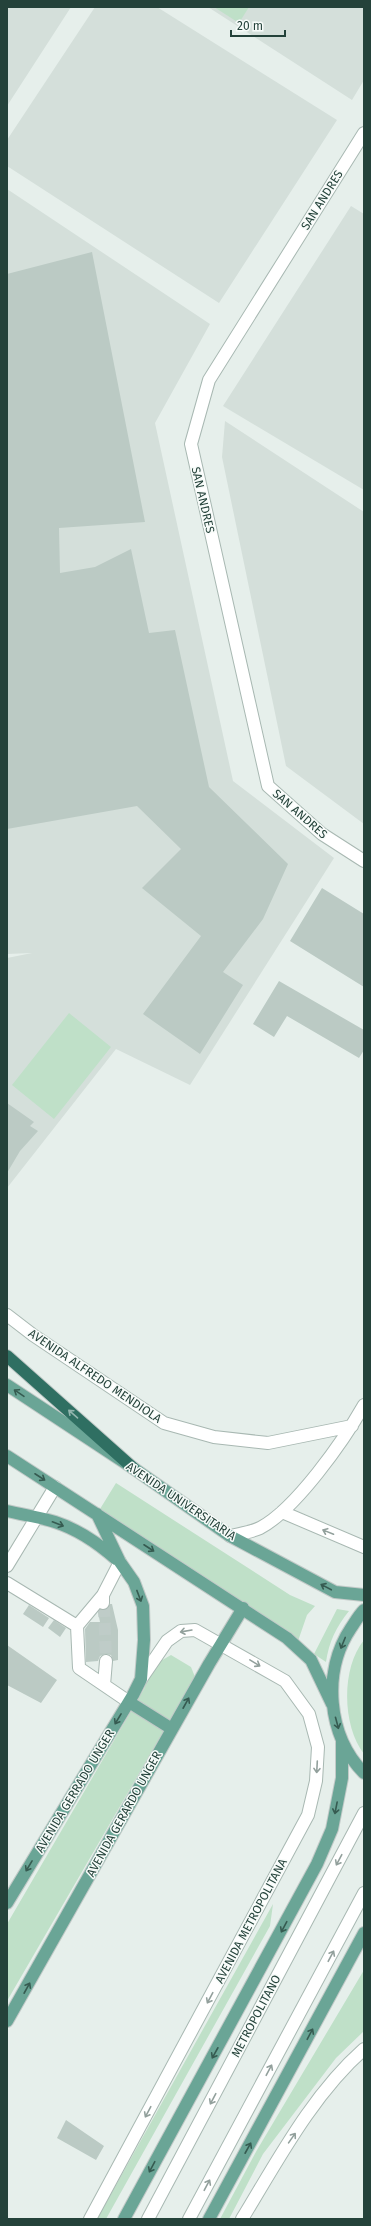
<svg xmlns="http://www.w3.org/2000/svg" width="371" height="2226" font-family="'Fira Sans',sans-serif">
<rect width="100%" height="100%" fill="#e6efeb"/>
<path fill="#d4dfda" d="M7 7H71L7 106Z
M95 7H157L337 120 219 303 7 166V140Z
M208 7H364V80L352 100Z
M7 189 210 324 155 423 233 781 334 858 190 1085 116 1049 7 1188V958L32 953 7 954Z
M351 206 364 214V490L223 406Z
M225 421 364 512V824L286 766 222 457Z"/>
<path fill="#bfe0c8" d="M214 7H249L239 23Z
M69 1013 111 1047 54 1119 12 1085Z
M116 1483 290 1595 315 1606 307 1615 298 1641 100 1509Z
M337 1609 349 1611C336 1627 329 1642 326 1662L314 1654Z
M364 1640V1754C342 1726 341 1668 364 1640Z
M171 1655 191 1667 195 1677 7 2001V1924L144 1689 152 1666Z
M273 1904 270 1926 106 2219H97Z
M364 1970V2031L336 2058 263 2154 229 2219H220L257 2150Z"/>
<path fill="#bbcac4" d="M92 252 145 522 59 528 60 573 95 567 131 549 149 633 175 630 209 787 288 864 263 919 223 972 243 985 200 1054 143 1014 201 936 142 888 181 849 137 806 7 829V274Z
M322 888 364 914V987L290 941Z
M279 981 364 1030V1050L359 1058 287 1016 274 1037 253 1024Z
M7 1103 34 1122 30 1126 38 1131 20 1151 7 1173Z
M110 1604H112L118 1630V1660L113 1661 111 1655 106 1654 100 1656 98 1661 86 1662 85 1629 90 1622H100L98 1612 100 1610 107 1609Z
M29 1605 49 1618 43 1627 23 1614Z
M54 1620 66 1628 60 1637 48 1628Z
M7 1645 57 1680 41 1703 7 1685Z
M66 2120 104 2146 96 2160 57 2138Z"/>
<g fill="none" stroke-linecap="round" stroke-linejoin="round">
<path stroke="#bfccc8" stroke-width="12" stroke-dasharray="12 6" stroke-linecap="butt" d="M104 1605 106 1661"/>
<defs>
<path id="minor" d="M364 133 209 380 191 444 268 786 322 834 364 861
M7 1315 33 1335 164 1423 214 1437 268 1443 352 1426
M282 1512 364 1547
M230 1536C240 1534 251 1532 260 1528 296 1509 344 1440 364 1405
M7 1566 55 1487
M7 1583 77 1626
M103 1595 77 1626 79 1668 104 1685
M103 1603V1595L120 1562
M106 1661 104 1685 129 1702
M90 2219 308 1815 316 1781 318 1747 309 1714 285 1681 195 1630 181 1631 167 1641 141 1679
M148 2219 364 1813
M189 2219 364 1893
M242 2219C278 2160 312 2095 364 2049"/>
<path id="major" d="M7 1385 133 1468 230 1536 335 1592 364 1595
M7 1456 287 1638 311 1660 332 1704
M7 1511C23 1515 40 1517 55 1522 77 1529 99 1544 116 1559
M364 1610C359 1615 355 1622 351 1628 322 1671 327 1736 364 1773
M129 1702 172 1729
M7 1903 133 1695 141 1679 144 1640 143 1606 134 1582 120 1562 97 1514
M7 2021 209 1664 243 1608
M124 2219 317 1864 332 1829 342 1778V1742
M209 2219 364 1933"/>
<path id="highway" d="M7 1356 133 1468"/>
</defs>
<use href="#minor" stroke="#a8b8b2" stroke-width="14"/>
<use href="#major" stroke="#c2cac8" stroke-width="14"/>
<use href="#highway" stroke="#c2cac8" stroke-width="14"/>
<use href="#minor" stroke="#fff" stroke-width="12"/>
<use href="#major" stroke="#6aa596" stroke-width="12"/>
<use href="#highway" stroke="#2f6f62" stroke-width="12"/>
</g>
<defs><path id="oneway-shaft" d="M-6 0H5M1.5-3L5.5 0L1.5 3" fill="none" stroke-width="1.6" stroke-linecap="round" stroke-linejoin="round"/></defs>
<g stroke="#365b51">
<use href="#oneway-shaft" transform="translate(19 1393) rotate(-146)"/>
<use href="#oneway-shaft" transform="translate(40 1477) rotate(33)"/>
<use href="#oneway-shaft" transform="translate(58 1524) rotate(21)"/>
<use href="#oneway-shaft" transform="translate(149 1548) rotate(33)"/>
<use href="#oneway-shaft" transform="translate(326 1587) rotate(-152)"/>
<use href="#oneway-shaft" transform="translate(139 1596) rotate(69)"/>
<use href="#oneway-shaft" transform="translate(343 1643) rotate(112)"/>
<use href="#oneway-shaft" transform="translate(186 1703) rotate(-61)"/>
<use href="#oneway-shaft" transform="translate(118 1719) rotate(121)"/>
<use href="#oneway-shaft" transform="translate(337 1723) rotate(75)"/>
<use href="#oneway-shaft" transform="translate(336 1808) rotate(101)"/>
<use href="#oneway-shaft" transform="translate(29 1866) rotate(121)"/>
<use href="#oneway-shaft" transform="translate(284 1927) rotate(118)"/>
<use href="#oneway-shaft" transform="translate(27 1988) rotate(-61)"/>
<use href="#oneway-shaft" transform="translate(310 2034) rotate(-62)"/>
<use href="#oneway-shaft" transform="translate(215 2053) rotate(119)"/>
<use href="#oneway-shaft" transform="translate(248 2148) rotate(-61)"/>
<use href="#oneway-shaft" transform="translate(152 2167) rotate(118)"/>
</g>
<use stroke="#93b5ae" href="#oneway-shaft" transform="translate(73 1414) rotate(-139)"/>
<g stroke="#92a09c">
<use href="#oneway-shaft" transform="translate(328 1532) rotate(-158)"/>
<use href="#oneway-shaft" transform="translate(186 1631) rotate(170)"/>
<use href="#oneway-shaft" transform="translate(255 1663) rotate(31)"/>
<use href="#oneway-shaft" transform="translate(317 1767) rotate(93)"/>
<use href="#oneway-shaft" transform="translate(339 1860) rotate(118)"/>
<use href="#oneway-shaft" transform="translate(331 1956) rotate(-62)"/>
<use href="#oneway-shaft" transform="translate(210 1998) rotate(118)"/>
<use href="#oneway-shaft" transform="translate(269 2070) rotate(-62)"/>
<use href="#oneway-shaft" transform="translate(213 2099) rotate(118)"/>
<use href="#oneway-shaft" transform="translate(148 2112) rotate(118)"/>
<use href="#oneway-shaft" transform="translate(292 2138) rotate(-55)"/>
<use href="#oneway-shaft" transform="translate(207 2185) rotate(-62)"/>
</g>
<g text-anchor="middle" stroke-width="3" stroke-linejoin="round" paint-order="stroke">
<g font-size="12" fill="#24423a" stroke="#f7fbf9">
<text transform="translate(322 200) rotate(-58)" y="4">SAN ANDRES</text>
<text transform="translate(203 500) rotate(77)" y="4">SAN ANDRES</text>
<text transform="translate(300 814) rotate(41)" y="4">SAN ANDRES</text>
<text transform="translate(95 1376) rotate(34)" y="4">AVENIDA ALFREDO MENDIOLA</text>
<text transform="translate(181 1501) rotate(34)" y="4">AVENIDA UNIVERSITARIA</text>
<text transform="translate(75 1791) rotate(-59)" y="4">AVENIDA GERRADO UNGER</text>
<text transform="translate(124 1814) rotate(-61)" y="4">AVENIDA GERARDO UNGER</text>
<text transform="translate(251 1921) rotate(-62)" y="4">AVENIDA METROPOLITANA</text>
<text transform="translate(256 2016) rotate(-62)" y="4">METROPOLITANO</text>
</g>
</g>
<rect width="371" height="2226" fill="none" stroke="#24423a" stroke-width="16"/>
<path d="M231 30v6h54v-6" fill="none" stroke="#24423a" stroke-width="2"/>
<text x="237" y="30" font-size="12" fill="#24423a" stroke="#f7fbf9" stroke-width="3" paint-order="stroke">20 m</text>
</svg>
